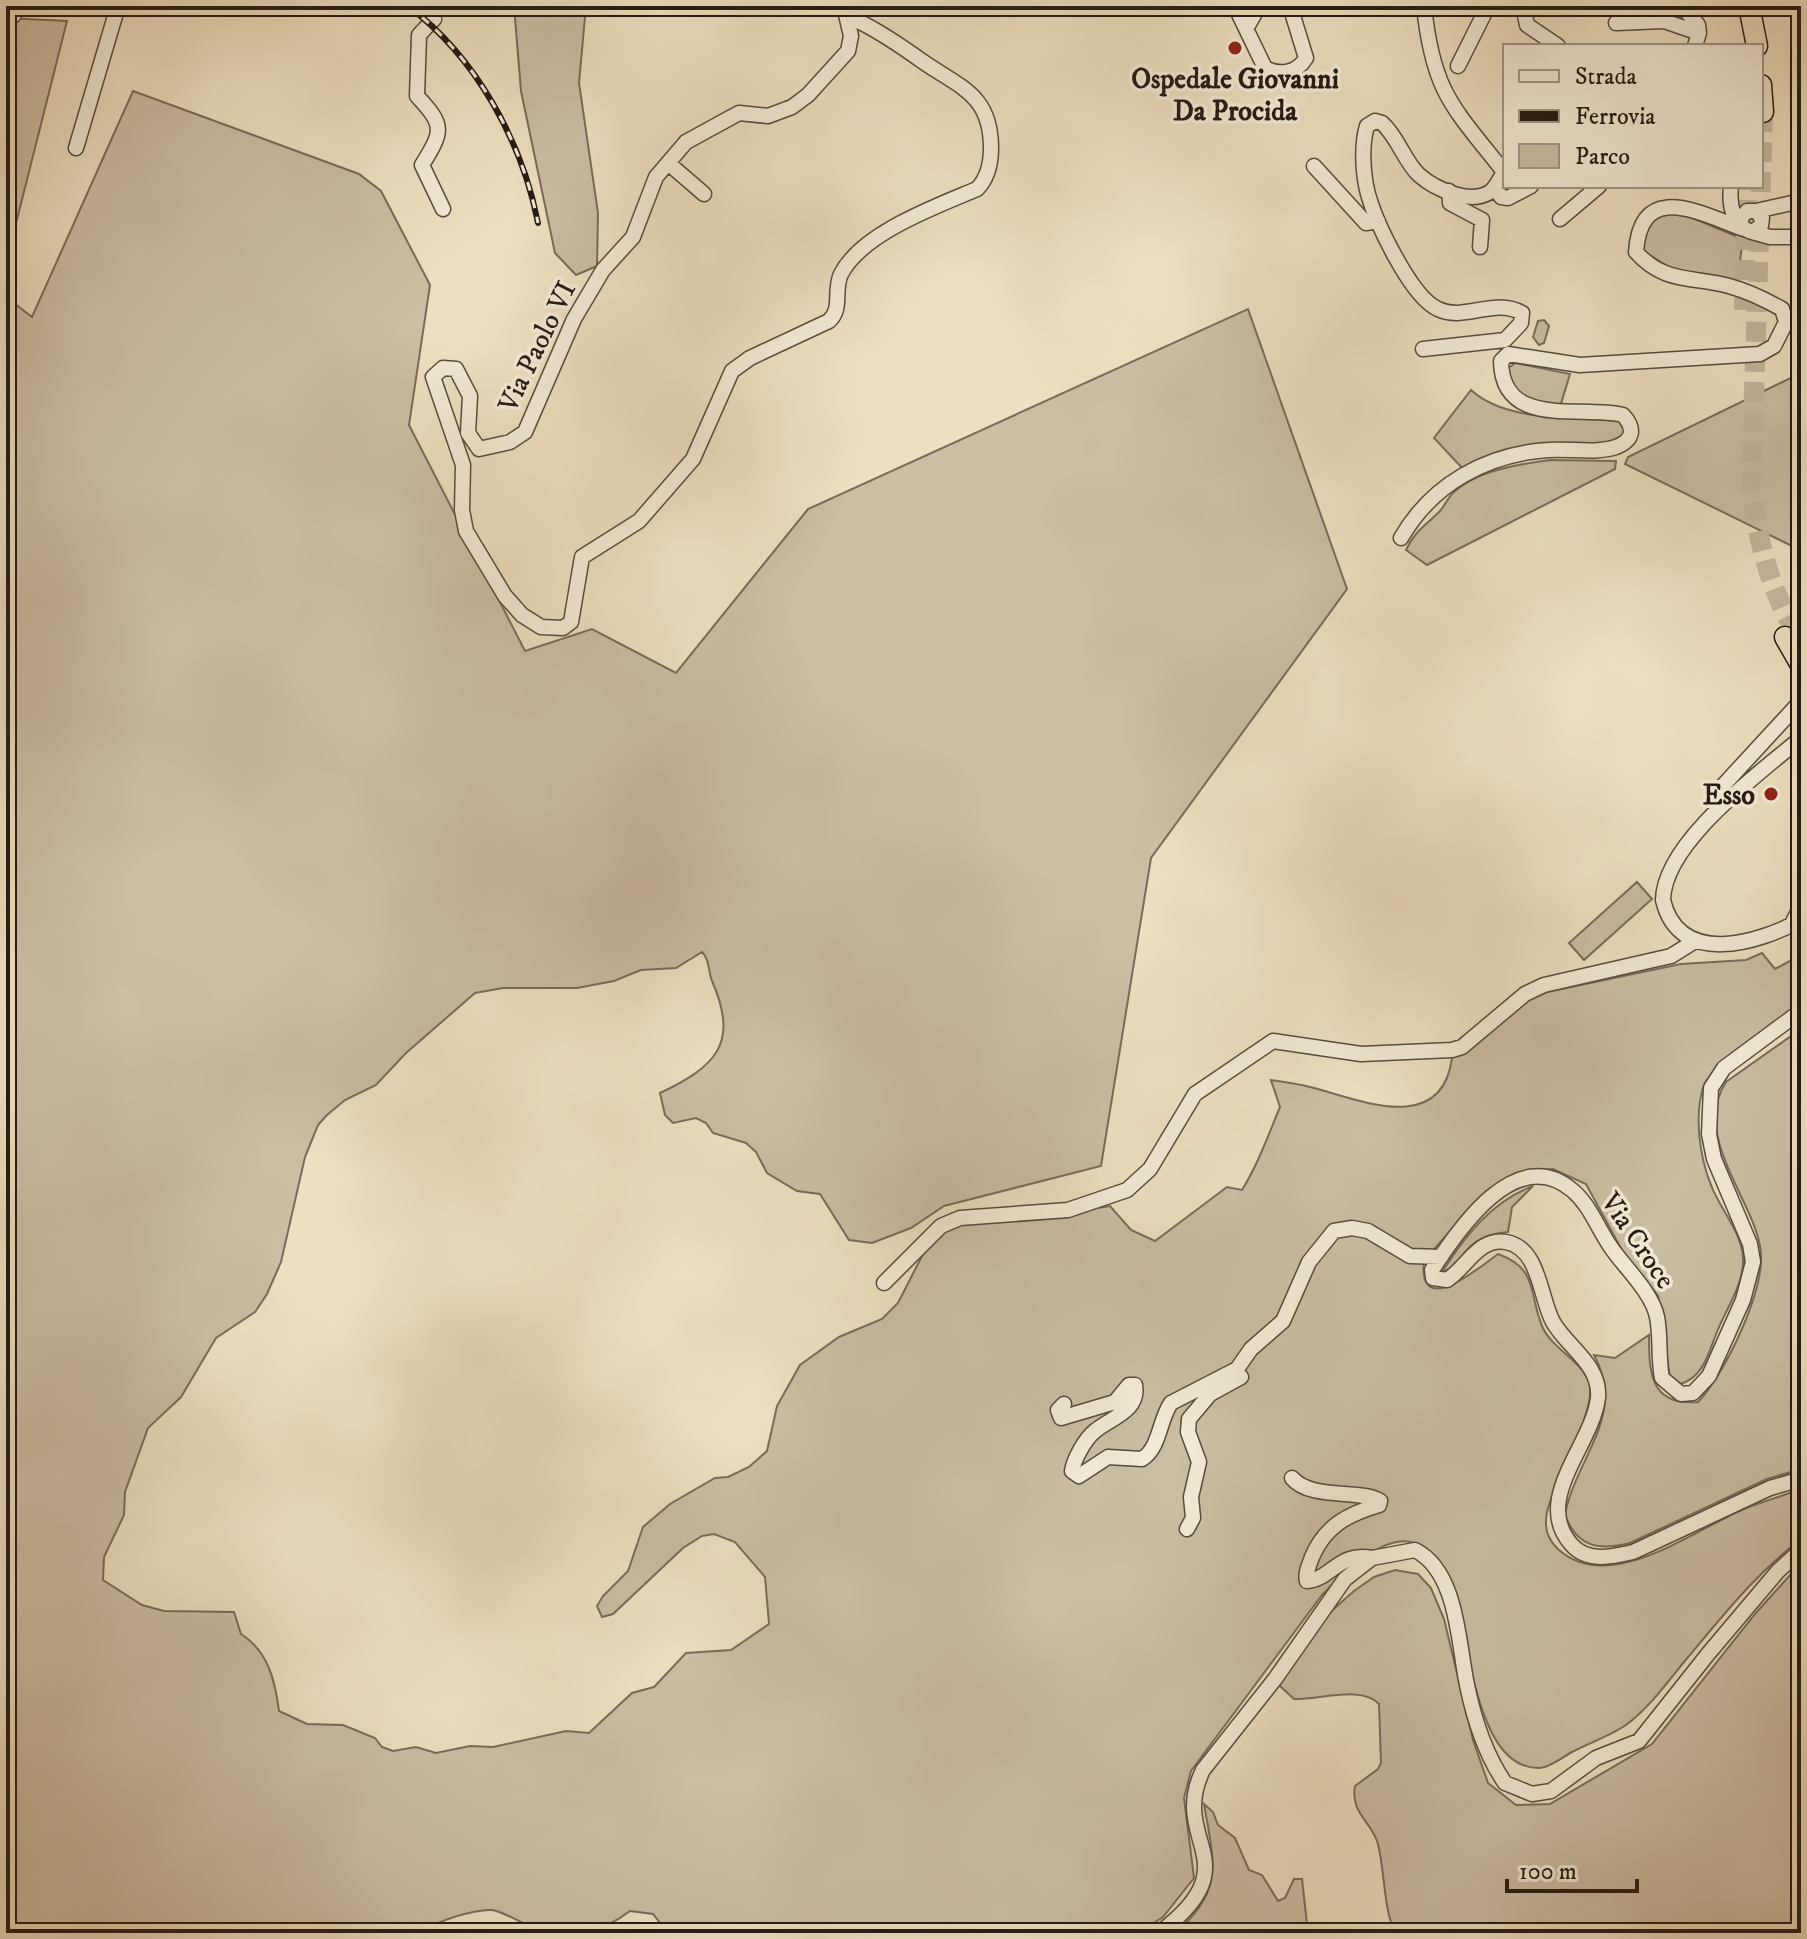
<svg xmlns="http://www.w3.org/2000/svg" width="1807" height="1939" font-family="'IM FELL DW Pica',serif">
<rect width="100%" height="100%" fill="#ede0c0"/>
<filter id="stains"><feTurbulence type="fractalNoise" baseFrequency=".0025" numOctaves="4"/><feColorMatrix values="0 0 0 0 .2 0 0 0 0 .09 0 0 0 0 .02 0 0 0 .5 -.17"/></filter>
<radialGradient id="worn" r=".72"><stop offset=".6" stop-color="#630" stop-opacity="0"/><stop offset="1" stop-color="#630" stop-opacity=".3"/></radialGradient>
<path fill="#cbbea3" stroke="#786c5c" stroke-width="2" d="M514 6H586L579 83 598 213 597 266 576 275 555 253 521 91Z
M6 18 67 21 6 263Z
M133 91 359 174 381 191 430 285 409 425 525 651 592 629 676 673 808 509 1248 309 1347 589 1151 858 1101 1166 944 1206 911 1228 872 1243 849 1240 820 1194 797 1191 767 1173 756 1152 746 1143 713 1133 706 1123 696 1118 673 1123 665 1115 660 1093C717 1066 739 1043 712 981 708 971 710 960 702 952L676 968 641 970 614 981 577 988H503L475 993 406 1053 376 1085 345 1100 327 1115 318 1125 305 1157 281 1262 267 1294 255 1312 216 1338 181 1397 148 1428 125 1492 124 1515 104 1557 103 1580 142 1605 164 1611 234 1612 241 1634C268 1651 275 1680 279 1711L307 1724 343 1725 375 1738 382 1747 393 1751 416 1747 436 1753 470 1746 493 1747 566 1731 589 1733 632 1693 654 1687 686 1653 731 1650 769 1624 765 1577 735 1542 714 1534 702 1536 683 1548 613 1614 602 1617 597 1606 603 1596 628 1571 643 1527 670 1504 715 1478 728 1477 749 1467 767 1451 777 1406 800 1365 839 1337 882 1319 898 1303 924 1252 954 1221 1044 1217 1110 1206 1131 1230 1155 1241 1227 1187 1242 1190C1258 1164 1268 1136 1280 1107L1271 1080C1286 1082 1300 1084 1314 1088 1362 1101 1442 1135 1452 1058L1525 1001 1547 992 1681 964 1746 960 1762 953 1775 969 1801 955V1008C1777 1025 1712 1061 1703 1088 1694 1117 1700 1158 1711 1185 1720 1209 1741 1231 1743 1257 1745 1285 1724 1311 1715 1337 1707 1357 1703 1376 1681 1384L1670 1378 1658 1296 1623 1252 1586 1184 1553 1169 1530 1170 1487 1191 1424 1260C1417 1321 1480 1267 1498 1254 1539 1269 1528 1292 1542 1326 1551 1349 1587 1363 1590 1387 1593 1418 1556 1475 1547 1512 1544 1528 1547 1539 1559 1550 1610 1595 1694 1530 1744 1509 1762 1502 1782 1496 1801 1489V1539C1754 1575 1722 1617 1684 1662 1667 1683 1648 1709 1626 1725 1610 1736 1589 1743 1572 1752 1563 1757 1549 1768 1539 1768 1430 1769 1500 1408 1322 1595L1191 1771 1184 1798 1194 1878 1163 1917 1138 1933H668L653 1914 630 1911C600 1934 570 1939 532 1927 520 1923 505 1912 492 1910 477 1909 432 1921 424 1933H6V297L32 317Z
M1671 209 1743 239 1737 282 1677 272 1643 251C1645 226 1650 221 1671 209Z
M1544 320 1549 326 1544 343 1539 345 1533 337 1538 321Z
M1515 363 1570 374 1560 407C1529 399 1518 401 1507 369Z
M1801 373V539L1792 546 1625 464 1628 457Z
M1471 390C1507 423 1574 416 1619 421L1625 432 1616 442 1464 470 1434 438Z
M1550 460 1616 461 1615 469 1427 565 1406 550C1414 532 1425 526 1439 512 1445 506 1448 497 1454 492 1478 470 1520 464 1550 460Z
M1637 882 1652 899 1584 960 1569 943Z
M1801 1029V1469L1767 1479 1630 1543C1599 1551 1576 1547 1565 1514 1577 1456 1627 1415 1594 1355L1615 1358 1649 1335C1649 1373 1650 1406 1698 1402 1725 1374 1768 1286 1760 1246 1751 1197 1692 1134 1726 1082Z
M1533 1186 1512 1207 1508 1232C1460 1236 1466 1265 1442 1272 1465 1236 1492 1201 1533 1186Z
M1801 1563V1933H1395C1383 1906 1385 1872 1378 1844 1372 1822 1350 1813 1355 1786L1378 1769 1381 1763 1379 1704C1363 1685 1317 1700 1294 1699L1279 1685 1328 1614 1354 1591 1374 1577 1395 1570 1418 1574 1431 1588 1444 1619 1473 1740 1488 1783 1516 1805 1550 1804 1652 1744 1755 1614Z
M1204 1804 1213 1812 1218 1825 1235 1838 1249 1870 1262 1875 1278 1901 1285 1898 1294 1879H1302L1308 1933H1175C1225 1891 1214 1862 1204 1804Z"/>
<g fill="none" stroke-linecap="round" stroke-linejoin="round">
<path stroke="#c5b89e" stroke-width="20" stroke-dasharray="20 10" stroke-linecap="butt" d="M1763 112 1751 487C1758 539 1768 585 1795 631
M1744 310 1747 186"/>
<defs>
<path id="minor" d="M425 6 434 19 419 35 417 96C445 126 443 131 422 165L443 209
M844 6 851 36 848 51 808 95 792 107 768 116 739 113 686 142 656 177 633 237 603 270 574 319 525 432 510 442 479 449 468 433 470 396 456 369 443 368 433 377 463 465 462 510 466 531 505 596 522 615 541 627 563 628 571 622 582 557 639 521 693 459 732 371 750 358 829 321C843 308 833 291 841 274 862 233 937 206 977 189 988 178 991 163 991 148 991 94 959 87 922 61 901 46 881 32 858 21L849 6
M1235 6 1265 68C1280 76 1297 73 1306 58L1290 6
M1424 6C1433 93 1453 107 1504 172
M1523 6 1527 25 1558 46
M1682 6 1698 25 1699 33
M14 15 15 6
M1616 23 1664 21 1699 33 1695 46
M1247 27 1254 15 1252 6
M1458 66 1488 6
M76 148 118 6
M668 163 704 194
M1314 166 1366 223 1378 221
M1731 186C1729 204 1732 226 1752 232L1761 226 1762 218 1756 211H1747L1741 218V225
M1495 187 1501 197 1508 198 1531 186
M1449 191 1450 203 1482 220 1480 247
M1756 211 1801 201
M1560 219 1599 186
M1752 232 1770 237H1801
M1423 349 1505 340 1521 323 1522 313C1494 297 1465 322 1438 309 1411 297 1376 223 1368 194 1363 175 1361 146 1367 126L1375 121 1382 123C1398 137 1404 161 1419 175 1435 189 1470 205 1490 192 1497 187 1499 178 1505 172
M1401 538C1432 484 1487 454 1548 450 1570 448 1594 454 1616 447 1634 440 1635 428 1623 415 1580 405 1502 429 1501 361L1508 354 1580 365 1760 354 1774 346 1786 322 1782 309C1766 300 1747 291 1729 286 1693 276 1664 284 1636 252 1641 179 1701 214 1744 229
M1801 738C1760 773 1664 842 1663 900 1679 968 1759 943 1801 920
M1719 790 1801 701
M1791 926 1801 906
M1801 1011 1724 1068 1711 1088 1709 1134 1714 1159 1750 1244 1753 1262 1743 1300 1709 1376 1693 1393 1681 1394 1662 1378C1658 1358 1661 1337 1657 1317 1652 1292 1624 1267 1610 1246 1597 1227 1590 1205 1572 1190 1517 1143 1459 1228 1432 1270L1433 1278 1447 1280C1466 1268 1479 1237 1506 1242 1540 1248 1540 1299 1553 1322 1567 1347 1601 1365 1598 1398 1592 1446 1532 1499 1571 1544 1587 1563 1612 1557 1633 1552L1770 1488 1801 1479
M884 1283 941 1226 960 1218 1068 1210 1127 1190 1150 1169 1195 1094 1273 1041 1361 1054 1452 1050 1462 1047 1525 994 1544 985 1671 956 1695 941
M1064 1404 1058 1410 1061 1418 1115 1402 1129 1385H1135C1140 1411 1110 1418 1095 1431 1085 1439 1074 1459 1072 1471L1079 1476 1108 1457 1142 1459C1160 1448 1159 1420 1171 1403L1237 1369 1251 1349 1283 1321 1309 1262 1334 1231 1352 1228 1368 1231 1410 1256 1441 1257
M1292 1478C1310 1500 1361 1489 1380 1501L1379 1505C1348 1514 1325 1526 1312 1557 1309 1566 1305 1573 1307 1581 1330 1580 1339 1551 1372 1558
M1187 1529 1193 1518 1191 1497 1199 1462 1188 1432 1189 1419 1210 1394 1241 1377
M1159 1933C1253 1862 1168 1842 1203 1770L1275 1679 1345 1579 1372 1558 1415 1550C1458 1572 1458 1643 1467 1685 1474 1719 1485 1754 1505 1783L1532 1794 1551 1791 1596 1758 1639 1741 1708 1654 1778 1571 1801 1550"/>
<path id="highway" d="M1749 6 1757 46
M1761 85 1763 112
M1785 637 1801 665"/>
</defs>
<use href="#minor" stroke="#574c3f" stroke-width="17"/>
<use href="#highway" stroke="#251a14" stroke-width="23"/>
<use href="#minor" stroke="#f3ebd6" stroke-width="14"/>
<use href="#highway" stroke="#ede0c0" stroke-width="20"/>
<defs>
<path id="rail" d="M408 6C476 57 522 141 538 223"/>
</defs>
<use href="#rail" stroke="#251a14" stroke-width="6"/>
<use href="#rail" stroke="#f3ebd6" stroke-width="3" stroke-dasharray="9" stroke-linecap="butt"/>
</g>
<g fill="#8f2418" stroke="#f3ebd6" stroke-width="3">
<circle cx="1235" cy="48" r="8"/>
<circle cx="1771" cy="794" r="8"/>
</g>
<g text-anchor="middle" stroke-width="7" stroke-linejoin="round" paint-order="stroke">
<g font-size="28" font-weight="bold" fill="#251a14" stroke="#f3ebd6">
<text x="1235" y="88">Ospedale Giovanni<tspan x="1235" dy="32">Da Procida</tspan></text>
<text x="1755" y="804" text-anchor="end">Esso</text>
</g>
<g font-size="28" fill="#251a14" stroke="#f3ebd6">
<text transform="translate(536 346) rotate(-64)" y="10">Via Paolo VI</text>
<text transform="translate(1639 1240) rotate(56)" y="10">Via Croce</text>
</g>
</g>
<rect width="1807" height="1939" fill="none" stroke="#ede0c0" stroke-width="32"/>
<rect x="8" y="8" width="1791" height="1923" fill="none" stroke="#251a14" stroke-width="4"/>
<rect x="16" y="16" width="1775" height="1907" fill="none" stroke="#251a14" stroke-width="2"/>
<rect x="1503" y="44" width="260" height="144" fill="#f3ebd6" stroke="#a19788" stroke-width="2"/>
<rect x="1519" y="70" width="40" height="12" fill="#f3ebd6" stroke="#a19788" stroke-width="2"/>
<text x="1575" y="84" font-size="24" fill="#251a14">Strada</text>
<rect x="1519" y="110" width="40" height="12" fill="#251a14" stroke="#a19788" stroke-width="2"/>
<text x="1575" y="124" font-size="24" fill="#251a14">Ferrovia</text>
<rect x="1519" y="144" width="40" height="24" fill="#cbbea3" stroke="#a19788" stroke-width="2"/>
<text x="1575" y="164" font-size="24" fill="#251a14">Parco</text>
<path d="M1507 1879v12h130v-12" fill="none" stroke="#251a14" stroke-width="4"/>
<text x="1519" y="1879" font-size="24" fill="#251a14" stroke="#f3ebd6" stroke-width="6" paint-order="stroke">100 m</text>
<rect width="100%" height="100%" filter="url(#stains)"/>
<rect width="100%" height="100%" fill="url(#worn)"/>
</svg>
